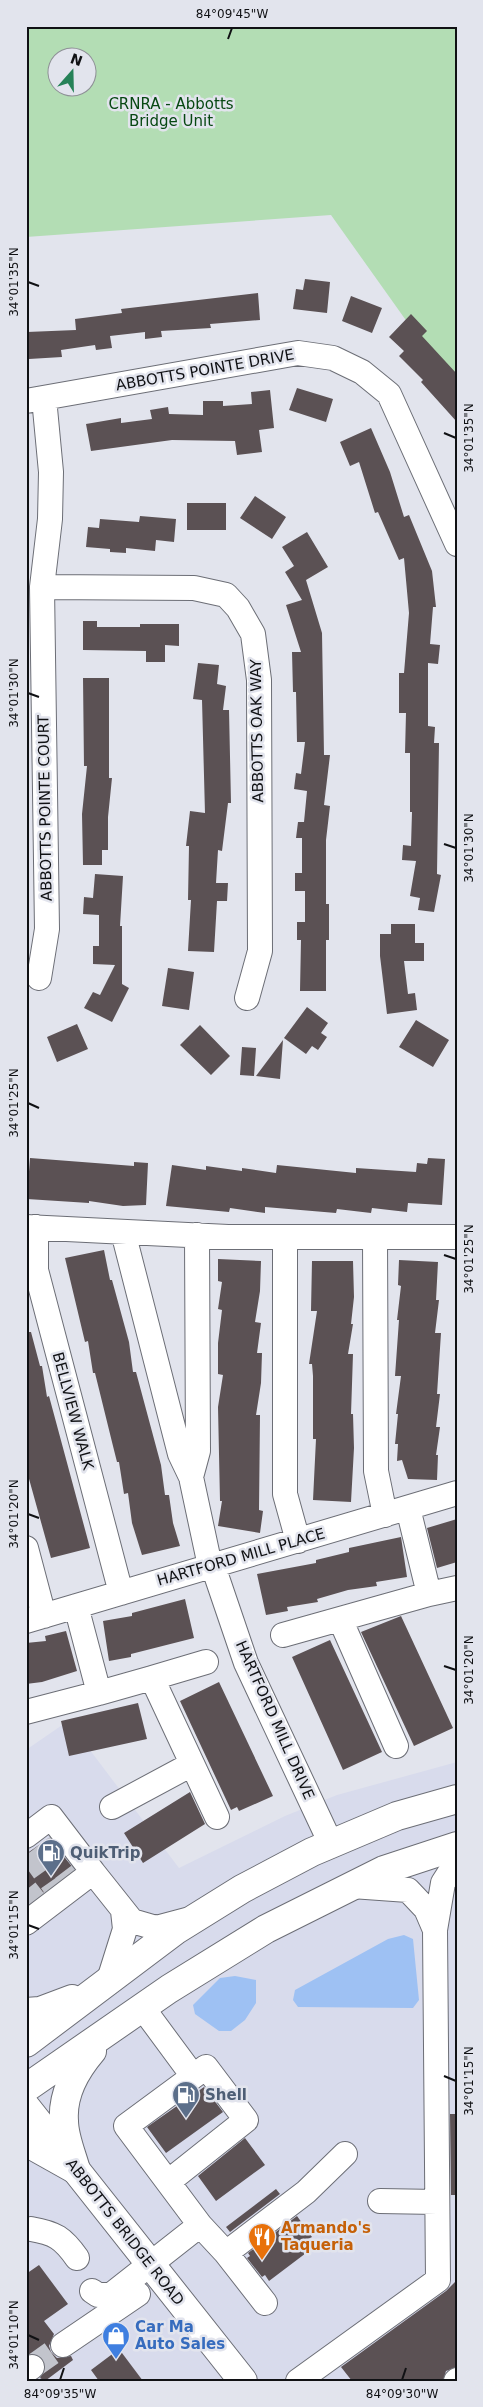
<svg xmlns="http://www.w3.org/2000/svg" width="483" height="2407" font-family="'DejaVu Sans',sans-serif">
<rect width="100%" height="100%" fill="#e2e4ed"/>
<path fill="#d8dbec" d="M68 1721 179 1868 285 1816 337 1795 457 1762V2381H26V1750Z"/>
<path fill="#b3ddb4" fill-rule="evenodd" d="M26 26H457V392L331 215 26 237ZM58 58H88V88H58Z"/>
<path fill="#9ec1f3" d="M404 1935 413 1939 419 2000 413 2008 298 2007 293 2000 295 1990 388 1939Z
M235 1976 256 1980V2003L245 2020 231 2031H219L195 2014 193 2005 220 1978Z"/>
<path fill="#5b5154" d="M305 279 330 282 327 313 293 309 296 289 303 290Z
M258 293 260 320 210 324 211 328 161 331 162 337 145 339V332L110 336 112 348 96 350 95 345 61 350 62 357 29 359 27 332 76 330 75 319 122 313 121 309Z
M351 296 382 308 372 333 342 321Z
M411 314 427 331 422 336 457 374V422L421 382 423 380 399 356 404 351 389 337Z
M297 388 333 399 326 422 289 410Z
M270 390 274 428 259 430 262 452 237 455 235 441 172 440 91 451 86 424 121 418V423L152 419 150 410 168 407 169 414 203 415V401H223V406L252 404 251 392Z
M371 428 390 472 404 517 409 515 432 571 436 607H433L430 644 440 645 438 664 428 663V726L435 727 434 743H439L437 874 441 875 434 912 418 910 420 898 410 896 416 861 402 860 403 845 411 846 412 812H410V753H405L406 713H399V673H404L409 613 404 558 399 560 378 512 375 513 359 462 350 466 340 442Z
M255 496 286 517 272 539 240 518Z
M187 503H226V530H187Z
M140 516 176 519 174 542 156 540 155 551 126 548V553L110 552V549L86 547 88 527 99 528 100 519 139 522Z
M307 532 328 567 306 580 322 633 324 755H330L324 805 330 806 326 840V904H329V940H326V991H300L301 940H297V922H305V891H295V873H302V838H296L298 822H304L307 791 294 789 296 773 301 774 305 742H297L296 692H293L292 652H301L286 605 302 600 285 572 294 566 282 547Z
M83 621H97V627H140V624H179V646L165 645V662H146V651L83 650Z
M198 663 219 665 217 684 226 686 223 710H229L231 803H228L222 851 218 850 216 883H228L227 901H217L214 952 188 951 191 900H188L189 846H186L190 811 205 813 202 700 193 699Z
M83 678H109V778H112L108 817V850H102V865H83L82 814 87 766H84Z
M95 874 123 876 120 926H122V984L129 988 112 1022 84 1008 93 992 100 995 115 965 93 964V946H99V915L83 914 84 897 93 898Z
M391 924H415V943H424V961H404L408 994 415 993 417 1010 387 1014 380 956V934H391Z
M168 968 194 972 189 1010 162 1006Z
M307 1007 328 1023 321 1033 327 1037 318 1050 312 1046 306 1054 284 1038Z
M416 1020 449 1040 433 1067 399 1047Z
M77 1024 88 1049 57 1062 47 1037Z
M200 1025 230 1056 211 1075 180 1045Z
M283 1040 280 1079 256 1076Z
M242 1047 256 1048 254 1076 240 1075Z
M30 1158 134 1166V1162L148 1163 146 1205 123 1206 89 1201V1203L27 1199Z
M428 1158 445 1159 442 1205 408 1203 407 1212 372 1208 371 1213 337 1209 336 1213 265 1207V1213L230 1208 229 1212 166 1206 172 1165 206 1170V1166L242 1171V1168L276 1173 277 1165 356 1173V1168L416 1172 417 1163 427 1164Z
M104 1250 110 1280H112L129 1342 133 1372H136L161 1465 165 1495H169L173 1523 180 1546 142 1555 132 1523 128 1493 124 1494 119 1462H117L112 1442 95 1373H93L88 1341 85 1342 65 1258Z
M218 1259 261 1261 260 1291 255 1322 261 1323 257 1353H262L261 1383 256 1415H260L259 1510 263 1511 260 1533 218 1526 222 1501H220L218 1407 223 1375 218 1374V1343L222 1310 218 1309 222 1282 218 1281Z
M399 1260 438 1262 436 1300H439L435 1333H441L437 1394H440L436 1427H440L436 1455H438L437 1480 408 1479 402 1460 397 1461 398 1444H395L398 1414H396L401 1376H395L399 1320H397L401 1286 398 1285Z
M312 1261H353L354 1297 351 1324H353L348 1354H353L351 1414H353L354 1448 351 1502 313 1500 316 1439H313V1376L312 1364H309L317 1311H311Z
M26 1332H31L40 1366H42L47 1397 49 1396 90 1548 51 1558 26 1468Z
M457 1519V1562L437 1568 427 1528Z
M401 1537 407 1577 376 1582 377 1586 348 1590 317 1599 318 1602 287 1607 288 1611 266 1615 257 1574 316 1563V1560L349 1552V1548Z
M185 1599 194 1638 131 1654V1657L109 1661 103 1621 132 1616V1613Z
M401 1616 453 1728 414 1746 361 1632Z
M66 1631 77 1671 42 1682 26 1684V1643L46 1641 45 1636Z
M330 1640 382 1752 343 1770 292 1657Z
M219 1682 273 1796 239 1811 237 1807 231 1810 180 1701Z
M138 1703 147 1739 69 1756 61 1721Z
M190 1792 205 1824 143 1863 124 1833Z
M49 1838 74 1869 26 1906V1854Z
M204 2087 223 2112 166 2153 147 2127Z
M450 2114H457V2195H451Z
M245 2138 265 2165 216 2201 198 2176Z
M276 2189 280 2194 230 2232 226 2227Z
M297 2216 312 2237 308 2239 314 2247 269 2281 265 2275 262 2277 247 2258 250 2256 248 2253Z
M39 2265 68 2304 44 2321 54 2334 49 2346 51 2352 57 2358 71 2356 73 2360 45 2381 40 2378 46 2367 43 2359 38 2355H26V2274Z
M457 2280V2367L446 2371 443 2381H352L341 2367 446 2291Z
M119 2349 143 2381H99L91 2370Z"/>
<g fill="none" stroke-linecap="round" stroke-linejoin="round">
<path stroke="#c2c4cc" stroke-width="24" stroke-dasharray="24 12" stroke-linecap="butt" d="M43 1842 71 1879
M30 1852 57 1890
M26 1890 37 1904
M32 2367 63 2345"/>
<defs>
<path id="minor" d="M26 401 298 353 333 358 362 372 389 394 457 544
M42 587 194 588 226 595 238 608 253 634 259 680 260 951 247 998
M39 978 47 929 42 587 50 519 51 472 44 398
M26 1227 228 1237H457
M36 1227V1270L121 1593
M123 1232 180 1454 191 1477 210 1566
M285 1237V1494L298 1541
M375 1237 376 1471 385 1515
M191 1477 198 1451 197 1235
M26 1548 44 1616
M213 1566 246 1663 331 1844
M429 1594 457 1588
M76 1606 99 1693 152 1678 217 1817
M26 1621 457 1493
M341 1621 396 1746
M283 1635 429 1594 408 1508
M152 1678 206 1662
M26 1712 99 1693
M112 1807 192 1764
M26 1836 51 1817 93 1872 26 1923
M93 1872 132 1921 156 1928 186 1920
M352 1886 408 1890 426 1909 435 1930
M108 1983 125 1929 123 1911
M142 2007 193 2076
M168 2182 246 2120 206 2067 126 2126 200 2225
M380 2201 437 2202
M31 2229C55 2233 63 2238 77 2258
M92 2291 98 2295H111L200 2225 226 2253
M265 2303 226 2253 306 2192 345 2154
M63 2345 138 2294
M26 2371 32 2367
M298 2381 438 2280 435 1930 443 1883 457 1861
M456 2381 457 2380"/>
<path id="major" d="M26 2107 243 2381"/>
<path id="highway" d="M26 2012 40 2011 72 1999
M26 2043 176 1930 242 1889 312 1852 397 1816 457 1799
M26 2088 169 1989 266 1929 384 1870 457 1846
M26 2142 76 2170
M76 2170C72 2155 64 2137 64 2121 62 2094 75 2071 92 2051"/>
</defs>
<use href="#minor" stroke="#6c6e76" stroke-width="26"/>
<use href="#major" stroke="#6c6e76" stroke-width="30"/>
<use href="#highway" stroke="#6c6e76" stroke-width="30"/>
<use href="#minor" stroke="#fff" stroke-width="24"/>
<use href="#major" stroke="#fff" stroke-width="28"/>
<use href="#highway" stroke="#fff" stroke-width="28"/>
</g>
<path fill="none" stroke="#101114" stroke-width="2" d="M228 39 232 28M28 282 39 286M444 433 456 438M28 693 39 697M444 844 456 848M28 1103 39 1108M444 1255 456 1259M28 1514 39 1518M444 1666 456 1670M28 1925 39 1929M444 2076 456 2081M28 2335 39 2340M60 2380 64 2368M402 2380 406 2368"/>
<defs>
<symbol id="fuel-pin" viewBox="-11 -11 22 30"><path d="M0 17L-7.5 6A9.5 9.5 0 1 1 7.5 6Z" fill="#5c6f8a" stroke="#e2e4ed"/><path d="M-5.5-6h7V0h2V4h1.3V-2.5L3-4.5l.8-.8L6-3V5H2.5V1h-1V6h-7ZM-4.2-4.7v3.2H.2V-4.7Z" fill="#fff"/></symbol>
<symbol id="restaurant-pin" viewBox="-11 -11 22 30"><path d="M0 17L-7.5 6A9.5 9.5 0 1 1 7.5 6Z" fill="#e8710a" stroke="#e2e4ed"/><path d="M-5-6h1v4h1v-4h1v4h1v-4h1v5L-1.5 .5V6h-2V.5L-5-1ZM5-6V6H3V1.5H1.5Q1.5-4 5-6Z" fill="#fff"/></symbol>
<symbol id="shop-pin" viewBox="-11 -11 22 30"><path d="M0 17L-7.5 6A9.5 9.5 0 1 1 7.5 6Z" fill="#3f7fe0" stroke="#e2e4ed"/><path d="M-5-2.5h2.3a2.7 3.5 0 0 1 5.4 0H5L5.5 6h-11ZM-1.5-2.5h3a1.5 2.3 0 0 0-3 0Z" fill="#fff"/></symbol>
</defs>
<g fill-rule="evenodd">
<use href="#fuel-pin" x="35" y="1837" width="32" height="43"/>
<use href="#fuel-pin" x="170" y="2079" width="32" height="43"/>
<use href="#restaurant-pin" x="246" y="2221" width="32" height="43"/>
<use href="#shop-pin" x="100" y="2320" width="32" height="43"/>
</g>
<g text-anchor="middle" stroke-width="5" stroke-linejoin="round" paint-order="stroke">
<g font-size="15" fill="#074812" stroke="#e2e4ed">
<text x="171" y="109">CRNRA - Abbotts<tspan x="171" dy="17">Bridge Unit</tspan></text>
</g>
<g font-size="15" fill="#101114" stroke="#e2e4ed">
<text transform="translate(205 370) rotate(-10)" y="5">ABBOTTS POINTE DRIVE</text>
<text transform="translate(257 731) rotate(-91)" y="5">ABBOTTS OAK WAY</text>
<text transform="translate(45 808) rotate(-91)" y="5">ABBOTTS POINTE COURT</text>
<text transform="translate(73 1411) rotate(75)" y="5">BELLVIEW WALK</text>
<text transform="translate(241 1557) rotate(-16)" y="5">HARTFORD MILL PLACE</text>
<text transform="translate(275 1720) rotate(66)" y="5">HARTFORD MILL DRIVE</text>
<text transform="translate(125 2232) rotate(52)" y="5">ABBOTTS BRIDGE ROAD</text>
</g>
<g font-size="15" font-weight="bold" fill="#4e5e75" stroke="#e2e4ed" text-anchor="start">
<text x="70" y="1858">QuikTrip</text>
<text x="205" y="2100">Shell</text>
</g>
<g font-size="15" font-weight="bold" fill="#c56008" stroke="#e2e4ed" text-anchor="start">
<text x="281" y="2233">Armando's<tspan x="281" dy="17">Taqueria</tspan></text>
</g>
<g font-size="15" font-weight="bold" fill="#366cbe" stroke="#e2e4ed" text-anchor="start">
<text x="135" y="2332">Car Ma<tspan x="135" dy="17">Auto Sales</tspan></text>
</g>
</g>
<rect width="483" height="2407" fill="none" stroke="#e2e4ed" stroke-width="55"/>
<g transform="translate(72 72) rotate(20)"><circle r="24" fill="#e2e4ed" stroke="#8e9096"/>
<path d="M0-4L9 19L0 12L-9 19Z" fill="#268258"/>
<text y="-8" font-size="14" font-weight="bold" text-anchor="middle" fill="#101114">N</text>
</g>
<rect x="28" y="28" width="428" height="2352" fill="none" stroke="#101114" stroke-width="2"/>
<g font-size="12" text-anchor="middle" fill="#101114">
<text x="232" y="18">84°09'45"W</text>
<text transform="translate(14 282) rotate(-90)" y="4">34°01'35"N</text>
<text transform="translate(469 438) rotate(-90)" y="4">34°01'35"N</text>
<text transform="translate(14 693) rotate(-90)" y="4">34°01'30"N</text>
<text transform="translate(469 848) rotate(-90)" y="4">34°01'30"N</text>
<text transform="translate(14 1103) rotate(-90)" y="4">34°01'25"N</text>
<text transform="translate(469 1259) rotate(-90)" y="4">34°01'25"N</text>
<text transform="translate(14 1514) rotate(-90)" y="4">34°01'20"N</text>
<text transform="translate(469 1670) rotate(-90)" y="4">34°01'20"N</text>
<text transform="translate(14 1925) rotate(-90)" y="4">34°01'15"N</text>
<text transform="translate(469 2081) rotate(-90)" y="4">34°01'15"N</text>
<text transform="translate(14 2335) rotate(-90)" y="4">34°01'10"N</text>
<text x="60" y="2398">84°09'35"W</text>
<text x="402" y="2398">84°09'30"W</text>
</g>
</svg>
